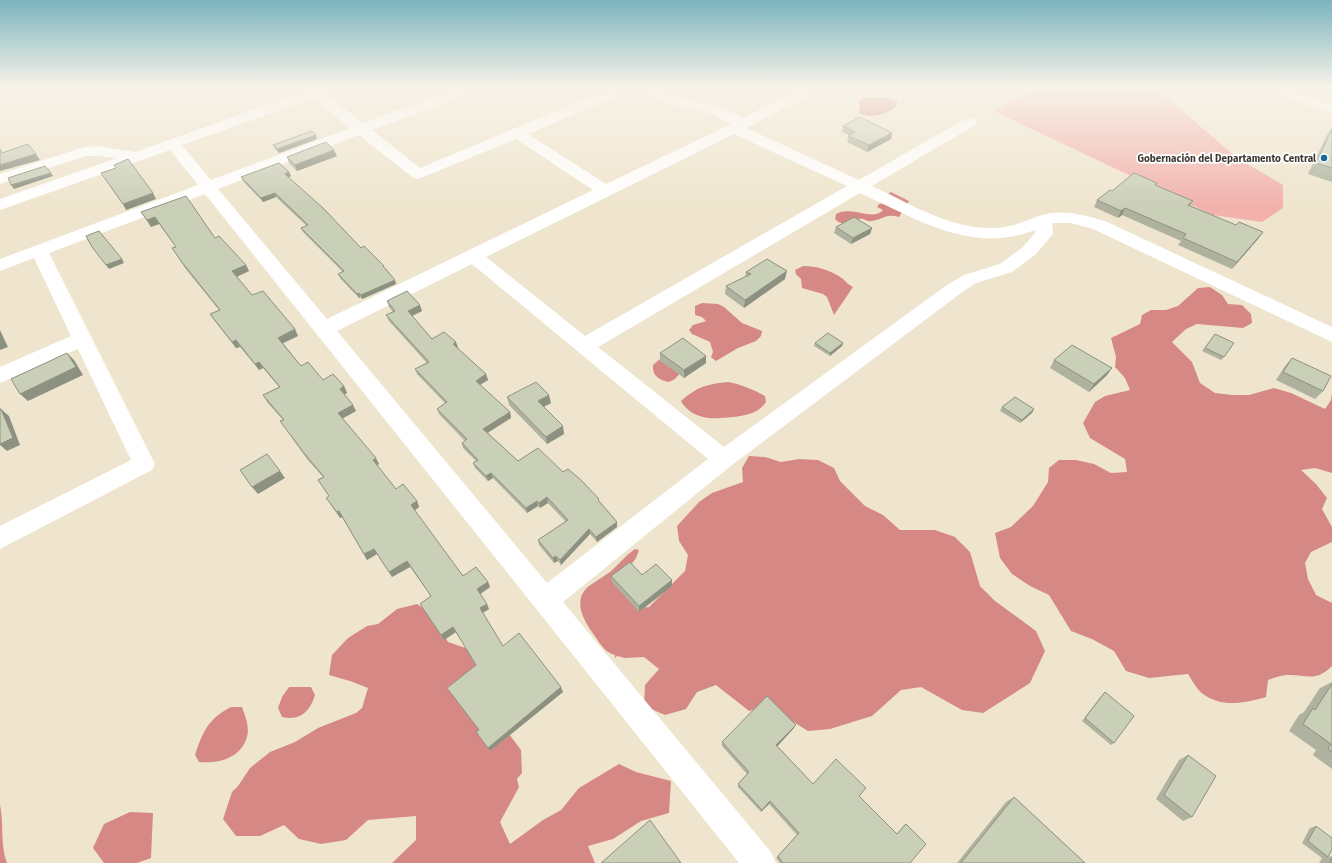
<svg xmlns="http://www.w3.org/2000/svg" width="1332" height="863" font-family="'Fira Sans',sans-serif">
<rect width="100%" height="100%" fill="#efe5ce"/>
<path fill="#f2b1ac" d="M1039 86H1154L1237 158 1283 185V208L1262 222 1213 215 994 111Z"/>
<path fill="#d68984" d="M863 97H888L897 101V106C888 114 870 119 859 113L860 106 858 101Z
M891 192 909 201 899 217C884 213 884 220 871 221 867 222 864 218 859 219 850 220 843 228 835 219L836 214C853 205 872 222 883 210L877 207 879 204 884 203 889 193Z
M803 266C817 266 831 270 843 279 846 282 849 285 853 287L834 315 827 297 823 294 802 288 801 279 796 274 795 270Z
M1210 287 1222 295 1228 304 1242 305 1251 314 1252 323 1243 328 1197 324 1186 329 1172 342 1192 362 1200 383 1215 393 1233 395H1249L1274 388 1291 393 1325 409 1331 400 1332 393V473L1315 468 1301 470 1316 484 1327 498 1322 509 1332 527V542L1311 552 1305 563 1308 579 1316 595 1332 603V666C1315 683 1306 674 1287 675 1281 675 1274 678 1268 680L1266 697C1245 703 1222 708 1203 694 1197 690 1192 680 1188 674L1149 678 1126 671 1114 651 1092 639 1071 631 1049 595 1030 586 1012 574 1000 558 995 533 1011 527 1033 506 1048 482 1049 468 1059 460H1076L1094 464 1111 473 1127 472 1125 459 1090 438 1083 423 1095 402 1105 396 1130 390 1125 378 1115 367 1116 357 1111 338 1140 324 1142 315 1151 310H1166L1178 306 1198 288Z
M702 303 718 304 724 307 742 323 762 331 761 336 756 341 738 348 716 361 711 357 713 352 710 342 692 334 689 330 693 325 706 321 702 317 695 315V306Z
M660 359H667L681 372 675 379 669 382C659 380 652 376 653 365Z
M728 382C737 383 757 391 765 396L766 402C763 407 758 411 752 413 742 417 713 420 703 417 694 415 685 409 681 401 697 387 707 384 728 382Z
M749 456 765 457 781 462 799 459 818 460 834 468 840 481 865 506 883 515 900 530H935L955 537 970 552 980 586 995 601 1036 631 1045 651 1030 683 983 713 962 710 921 687 901 690 872 716 830 729 808 731 768 706 749 711 716 685 697 692 686 709 665 715 644 706 645 685 659 669 644 657 625 658 617 656 615 658V655C603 652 599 641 592 632 582 618 573 599 589 586 596 581 603 577 610 572 618 565 625 556 635 549L639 550 636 558 626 572 638 608 649 607 647 609 685 571 688 555 679 541 677 526 699 502 712 493 743 482 742 468Z
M417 604 431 614 448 642 480 653 509 734 521 750 522 773 517 779 519 787 500 822 510 844 543 820 561 810 579 788 619 764 636 772 671 781 669 813 641 821 613 839 588 846 595 863H392L416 840V816L368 820 346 840 321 844 299 839 284 825 260 836H236L223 819 232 792 238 786 250 768 270 752 295 742 318 728 356 713 362 708 368 688 350 681 329 675 332 655 348 638 367 626 378 624 397 609Z
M289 687H311L315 695C310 711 301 721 282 717L278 708 282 697Z
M231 707H242C245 716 250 727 247 737 241 758 219 764 199 762L195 755C203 731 208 719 231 707Z
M0 805C4 823 0 846 7 863H0Z
M130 812 153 813 151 858 137 863H104L93 848 104 824Z"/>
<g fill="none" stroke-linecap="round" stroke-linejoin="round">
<path fill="#fff" fill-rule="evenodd" d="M321 86H342L340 89 325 94 363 123 463 86H483L481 89 372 130 420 168 616 86H636L634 89 528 134 606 184 731 124 712 114 657 100 637 86H654L667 94 722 108 743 118 805 86H823L821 89 746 128 859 180 965 119 970 118 975 119 977 122 975 125 872 186C909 203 950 229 992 228 1010 228 1023 222 1039 216 1061 208 1084 215 1105 221L1332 327V342L1093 229 1071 223H1052L1053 234 1035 255 1012 272 976 283 961 293 732 465 563 602 771 852 776 863H739L205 194 49 253 155 464 152 470 0 549V526L131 460 78 349 0 383V367L71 336 34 258 0 271V259L198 185 170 150 0 210V199L117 158 98 156H86L0 184V174L84 147 98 146 135 152ZM313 98 350 128 211 180 182 145ZM734 134 847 186 585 336 486 257ZM359 135 412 177 418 179 516 139 593 190 327 319 218 189ZM860 193C917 219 972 255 1035 230V233L1023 247 1000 264 964 275 947 285 724 447 598 347ZM472 264 708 459 547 583 337 331Z
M1263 86H1283L1332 105V114L1265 89Z"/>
</g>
<path fill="#aeb29e" d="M843 126 892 133 891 139 867 152 847 142 849 135 842 132Z
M1332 127V182L1308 174 1327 135Z
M317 139 279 153 275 149 273 145Z
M337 156 297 171 289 163 287 157Z
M291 176 288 177 361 248 386 269 396 284 362 299 360 297 359 298 340 278 338 274 343 272 303 232 301 228 307 226 276 197 263 202 243 181 241 177Z
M1156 185 1193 201 1190 206 1236 225 1263 232 1258 239 1232 269 1178 245 1181 241 1122 215 1118 218 1094 207 1097 200 1112 191Z
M141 212 215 238 246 265 249 271 237 277 252 295 298 336 283 343 301 366 323 380 344 386 347 393 344 394 356 411 342 419 379 464 377 465 396 489 417 501 419 507 414 510 463 576 488 582 490 587 480 594 489 609 483 613 503 646 563 692 490 751 479 736V730L447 688 476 665 456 632 444 640 420 604 431 596 410 567 392 577 377 554 367 560 342 517 340 518 330 504 329 496 318 480 323 477 307 459 280 421 283 420 267 402 263 395 279 387 263 368 259 370 240 347 236 348 214 320 210 314 219 310 185 268 176 254 172 248 176 247 159 224 151 227Z
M836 227 872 228 870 234 851 244 834 233Z
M746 272 785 279 744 308 725 294 726 286 745 277Z
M387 301 422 311 412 316 432 339 458 347 457 348 486 374 488 380 480 385 510 412 511 418 488 433 518 461 563 472 599 501 617 522V527L597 542 590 534 561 565 558 561 554 563 539 545 538 540 566 522 548 503 540 508 538 506 527 513 493 478 488 481 475 468 473 463 476 461 463 448 462 443 465 441 439 414 437 409 445 403 417 374 415 369 427 363 389 321 386 315 393 312 389 307Z
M1215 334 1224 357 1221 360 1202 351Z
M815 343H843L842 346 830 356 814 346Z
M660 353 706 356V363L684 378 660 361Z
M1292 358 1323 391 1315 399 1276 380 1285 366Z
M1054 360 1112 368 1107 375 1089 392 1050 368Z
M507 397 551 403 543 407 564 434 547 444 509 405Z
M1002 407 1034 409 1032 413 1020 423 1000 411Z
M611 576 672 586 639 612 612 582Z
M1332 682V769L1313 755 1316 750 1289 731 1299 715 1304 712 1320 688Z
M1105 692 1114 743 1111 745 1082 721 1102 695Z
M794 728 777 746 813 784 859 796 897 834 903 826 906 824 910 863H780L776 858 797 835 769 804 761 812 738 787V784L747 774 722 746V742Z
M1188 755 1192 817 1183 821 1156 799 1179 760Z
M1014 797 1085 863H957L1006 802Z
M1316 826 1328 857 1332 856V863H1319L1322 858 1302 843 1310 828Z"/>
<path fill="#8d9181" d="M892 133 891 139 867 152 869 145Z
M316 135 317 139 279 153 277 149Z
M334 150 337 156 297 171 295 165Z
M36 154 40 160 0 171V165Z
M289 172 291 176 287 178 285 174Z
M51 173 53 176 14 189 11 185Z
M153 193 156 199 126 210 123 204Z
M275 193 276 197 263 202 261 198Z
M1125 208 1122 215 1118 218 1121 211Z
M155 217 159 224 151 227 147 220Z
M872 228 870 234 851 244 853 238Z
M1263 232 1258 239 1232 269 1237 262Z
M122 259 124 263 109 269 106 265Z
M246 265 249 271 236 277 232 271Z
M787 271 785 279 744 308 745 300Z
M395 280 396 284 362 299 361 295Z
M359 293 360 297 359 298 357 294Z
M420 305 422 311 410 317 408 311Z
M295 329 298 336 281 344 278 338Z
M0 330 8 347 0 350Z
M236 340 240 347 236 348 232 342Z
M456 342 458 347 454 350 453 344Z
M843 343 842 346 830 356V353Z
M67 353 74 360 83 375 28 401 20 394Z
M706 356V363L684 378V370Z
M259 362 263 368 259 370 255 364Z
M1112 368 1107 375 1089 392 1094 384Z
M486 374 488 380 478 386 476 381Z
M344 386 347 393 343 395 340 389Z
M549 395 551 403 540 409 538 401Z
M353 405 356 411 341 419 338 413Z
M1 409 9 416 20 445 7 451 0 445Z
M1034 409 1032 413 1020 423 1022 420Z
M510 412 511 418 485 434 483 429Z
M563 426 564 434 547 444 546 437Z
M376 458 379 464 376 466 373 460Z
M280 471 285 478 258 494 252 487Z
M491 473 493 478 488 481 486 476Z
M547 497 548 503 540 508 539 503Z
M417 501 419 507 414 511 411 505Z
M537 501 538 506 527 513 526 508Z
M339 511 342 517 340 518 337 512Z
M617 522V527L597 542 596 537Z
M589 529 590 534 561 565 560 560Z
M374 549 377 554 367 560 364 554Z
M556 556 558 561 554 563 553 558Z
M407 561 410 567 392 577 389 572Z
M672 580V586L639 612V606Z
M488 582 490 587 479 595 477 589Z
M487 604 489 609 482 613 480 608Z
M453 627 456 632 444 640 441 635Z
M561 687 563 692 490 751 488 748Z
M796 725 794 728 775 749 776 745Z
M770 801 769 804 761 812 762 810Z"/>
<path fill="#cacfb8" stroke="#8d9181" d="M860 117 892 133 869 145 848 136 855 132 843 126Z
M1332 129V168L1316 163Z
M312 131 316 135 277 149 273 145Z
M326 142 334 150 295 165 287 157Z
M28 144 36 154 0 165V149L2 153Z
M128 159 153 193 123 204 101 173 116 168 114 165Z
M279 163 289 172 285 174 324 209 361 248 364 246 384 266H383L395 280 361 295 359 293 357 294 338 274 344 271 301 228 308 225 275 193 261 198 241 177Z
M45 166 51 173 11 185 8 178Z
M1134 173 1157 183 1155 185 1193 201 1188 205 1236 225 1239 222 1263 232 1237 262 1183 238 1186 234 1125 208 1121 211 1097 200 1110 190 1112 191Z
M186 196 215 238 219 236 246 265 232 271 252 295 263 291 295 329 278 338 301 366 308 362 323 380 333 374 344 386 340 389 353 405 338 413 376 458 373 460 396 489 403 484 417 501 411 505 463 576 476 567 488 582 477 589 487 604 480 608 503 646 519 633 561 687 488 748 476 732 479 730 447 688 476 665 453 627 441 635 420 604 431 596 407 561 389 572 374 549 364 554 339 511 337 512 326 498 329 496 318 480 324 477 304 453 280 421 284 420 263 395 280 387 259 362 255 364 236 340 232 342 210 314 220 310 181 261 172 248 176 247 155 217 147 220 141 212Z
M854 217 872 228 853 238 836 227Z
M99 231 122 259 106 265 92 247 86 236Z
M767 259 787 271 745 300 726 286 751 274 746 272Z
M407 291 420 305 408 311 432 339 444 332 456 342 453 344 486 374 476 381 510 412 483 429 518 461 538 448 563 472 568 469 581 480 599 499 598 500 617 522 596 537 589 529 560 560 556 556 553 558 538 540 568 520 547 497 539 503 537 501 526 508 491 473 486 476 473 463 478 460 462 443 467 439 437 409 447 402 415 369 429 362 386 315 395 311 387 301Z
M828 333 843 343 830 353 815 343Z
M1215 334 1234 343 1224 357 1205 348Z
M683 338 706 356 684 370 660 353Z
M1072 345 1112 368 1094 384 1054 360Z
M67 353 76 367 20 394 11 379Z
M1292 358 1331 376 1323 391 1283 372Z
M536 382 549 395 538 401 563 426 546 437 507 397Z
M1015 397 1034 409 1022 420 1002 407Z
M0 409H1L13 438 0 444Z
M267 454 280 471 252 487 240 470Z
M630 562 642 575 656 564 672 580 639 606 611 576Z
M1332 684V752L1328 749 1331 744 1303 724 1313 708 1315 710Z
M1105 692 1134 716 1114 743 1085 718Z
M767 696 796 725 776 745 813 784 836 759 866 788 859 796 897 834 906 824 926 844 910 863H783L778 856 799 833 770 801 762 810 738 784 749 772 722 742Z
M1188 755 1216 776 1192 817 1164 795Z
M1014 797 1085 863H961Z
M650 820 681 863H601Z
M1316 826 1332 838V849L1328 857 1308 841Z
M1332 858V863H1330Z"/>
<linearGradient id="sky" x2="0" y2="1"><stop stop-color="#7bb4c0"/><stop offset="0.42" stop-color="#f8f3e9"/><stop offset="1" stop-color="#f8f3e9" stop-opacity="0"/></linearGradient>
<rect width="1332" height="207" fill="url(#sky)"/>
<circle fill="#18689a" stroke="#fff" stroke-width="1.5" cx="1324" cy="158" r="4"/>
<g text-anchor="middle" stroke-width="3.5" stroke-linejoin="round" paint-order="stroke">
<g font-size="10" font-weight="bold" fill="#3d3930" stroke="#fff" text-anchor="end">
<text x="1316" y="162">Gobernación del Departamento Central</text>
</g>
</g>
</svg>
